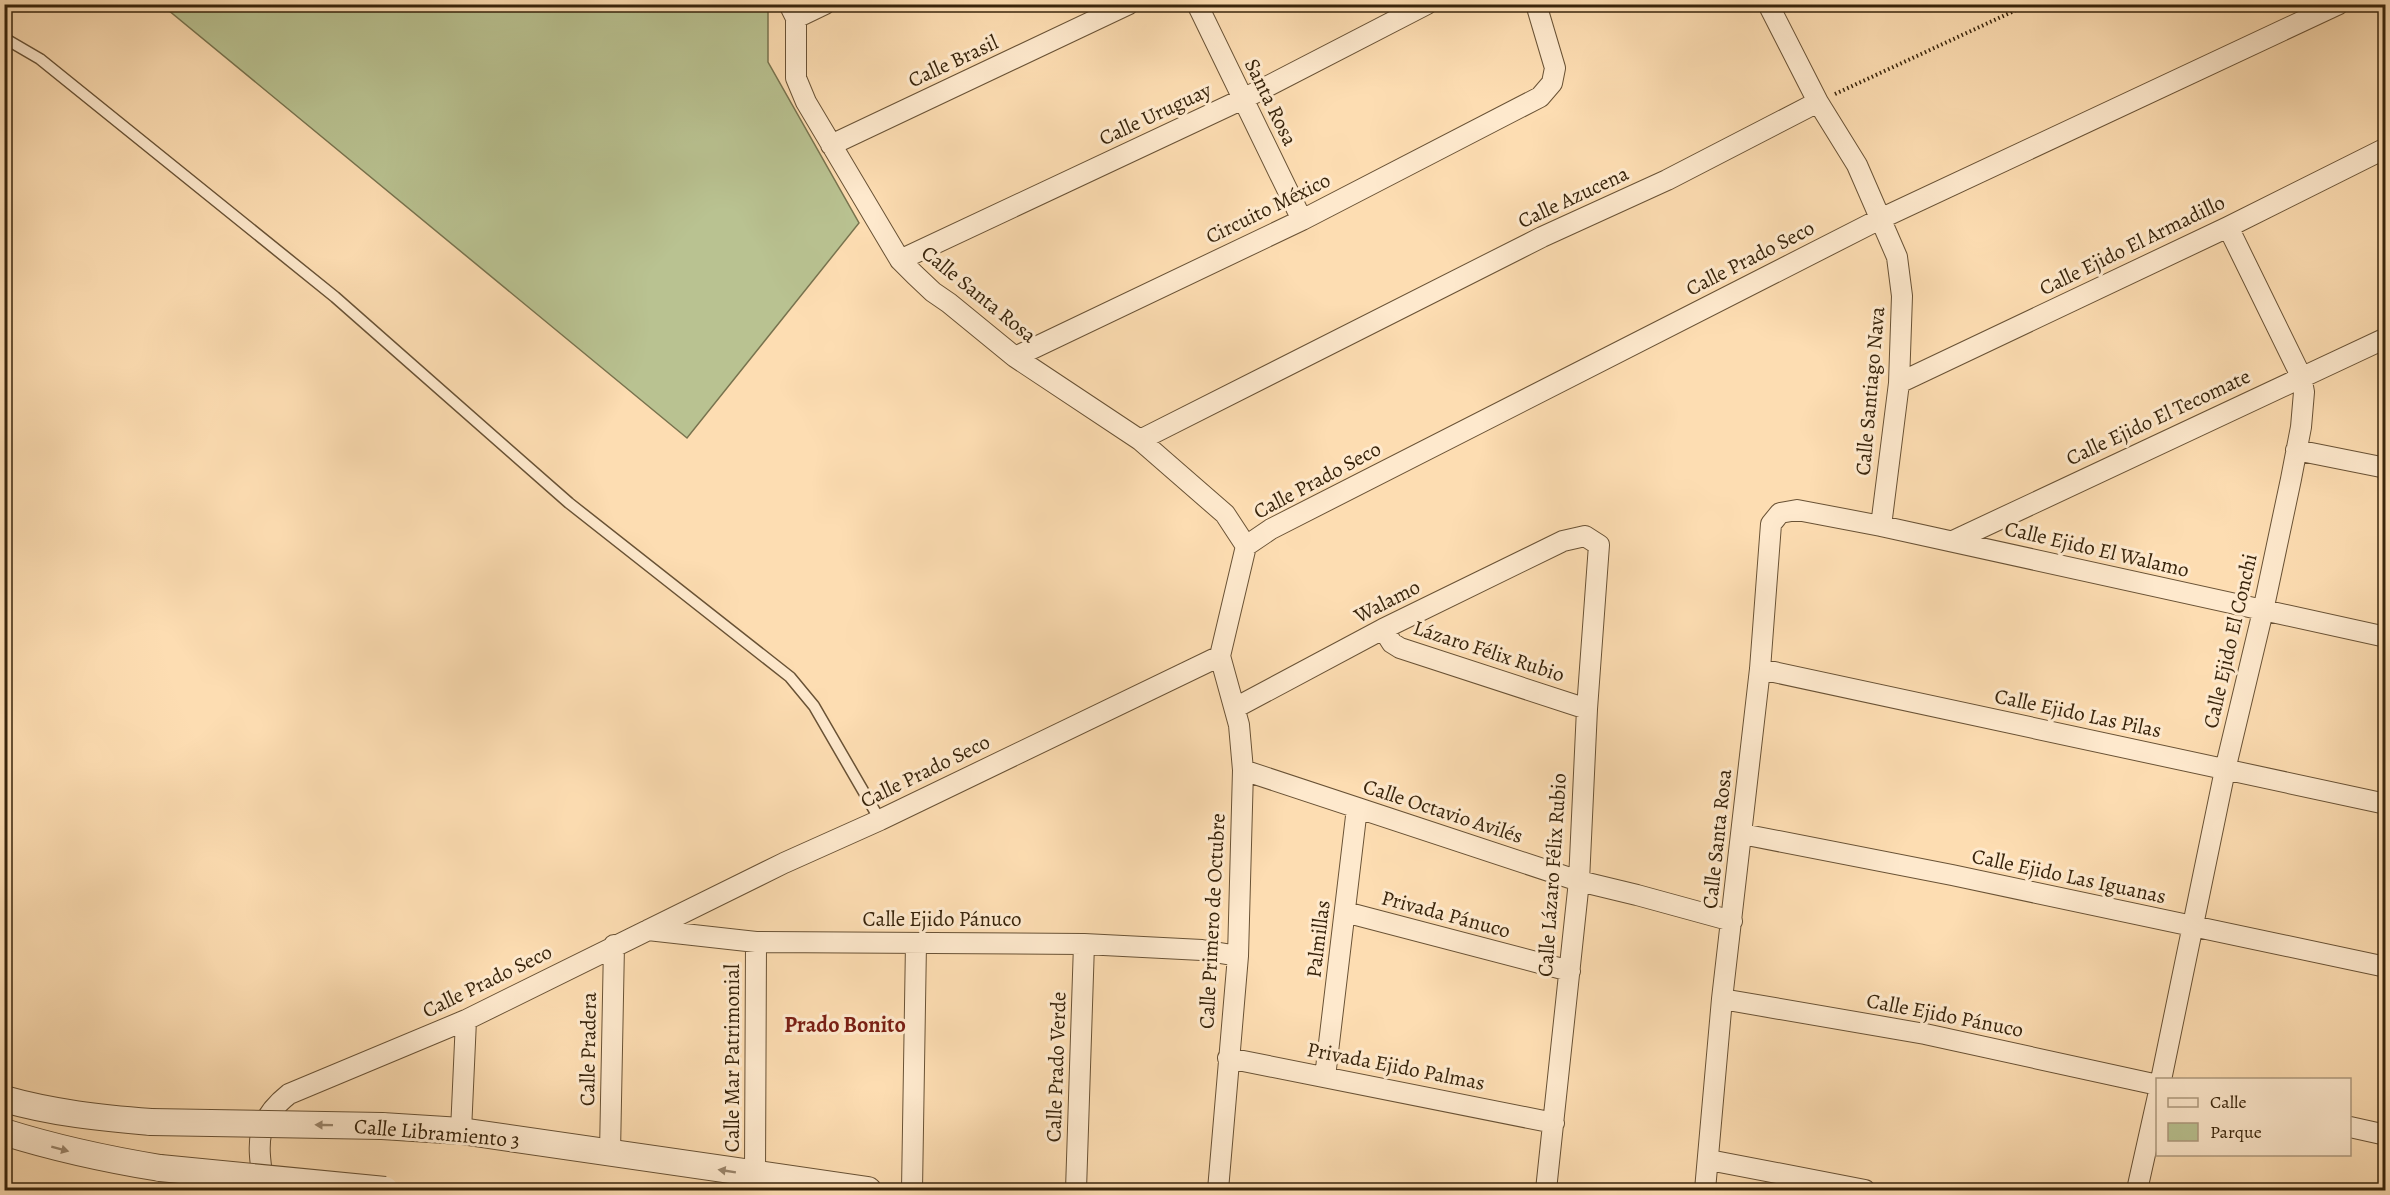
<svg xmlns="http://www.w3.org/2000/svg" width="2390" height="1195" font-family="Alegreya,serif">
<rect width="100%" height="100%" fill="#fdddb2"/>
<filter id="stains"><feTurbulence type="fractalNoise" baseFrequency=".00333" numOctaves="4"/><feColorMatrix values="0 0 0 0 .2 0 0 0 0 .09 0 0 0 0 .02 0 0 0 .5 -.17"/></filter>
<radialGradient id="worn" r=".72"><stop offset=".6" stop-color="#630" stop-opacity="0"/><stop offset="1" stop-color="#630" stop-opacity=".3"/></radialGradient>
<path fill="#b9c291" stroke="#78734e" stroke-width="1.5" d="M162 5H768V62L859 223 687 438Z"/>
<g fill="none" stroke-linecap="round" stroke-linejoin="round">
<defs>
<path id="service" d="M4 38 40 59 335 297 569 503 790 677 814 706 880 820"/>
<path id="minor" d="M789 4 796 18V78L806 102 900 260 915 275 933 292 949 303 1015 357 1140 440 1225 514 1246 546
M1197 4 1302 220
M1768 4 1818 102 1857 165 1897 257 1902 296 1899 383 1881 526
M796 18 825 4
M831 145 1129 4
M900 260 1243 99 1427 4
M1015 357 1302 220 1540 97 1552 83 1555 68 1536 4
M1899 383 2228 227 2386 148
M1140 440 1542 237 1667 180 1818 102
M2296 450 2386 468
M1953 541 2386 338
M1383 629 1392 643 1400 648 1587 709
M1220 656 1246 546 1271 529 1880 219 2339 4
M1760 669 2386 804
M1235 708 1383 629 1563 541 1585 536 1599 545 1587 709 1579 881 1546 1190
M1243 770 1579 881 1637 895 1732 921
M1742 834 1952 875 2386 967
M1345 912 1570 971
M648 930 756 942 1084 944 1202 950 1238 956
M1722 999 1925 1034 2158 1085
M1228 1058 1554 1123
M1325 1077 1357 808
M2161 1080 2225 770 2263 611 2291 479 2301 427 2304 392 2301 376 2228 227
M2350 1127 2386 1135
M461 1131 466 1020
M610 1153 614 945
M1709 1160 1865 1190
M755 1175 756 942
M264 1190C259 1148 251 1124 289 1094L466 1020 784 863 880 820 1220 656
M912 1190 916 943
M1076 1190 1084 944
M1218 1190 1238 956 1243 770 1239 725 1220 656
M1705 1190 1722 999 1760 669 1771 524 1780 513 1797 510 1881 526 2386 637
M2137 1190 2158 1096"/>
<path id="tertiary" d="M4 1099C53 1113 101 1118 151 1122
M382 1126 461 1131 868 1190
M4 1132C58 1149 105 1159 160 1168"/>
</defs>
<use href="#service" stroke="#695235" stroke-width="13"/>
<use href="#minor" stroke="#695235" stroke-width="22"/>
<use href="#tertiary" stroke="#695235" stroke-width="28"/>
<path stroke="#38240b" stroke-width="4" stroke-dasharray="1.5 3" stroke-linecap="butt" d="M1835 94 2029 4"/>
<use href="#service" stroke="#fee9cd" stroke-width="10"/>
<use href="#minor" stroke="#fee9cd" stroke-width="20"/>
<use href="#tertiary" stroke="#fee9cd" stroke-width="26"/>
<defs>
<path id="tertiary-bridge" d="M151 1122 382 1126
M160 1168 385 1190"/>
</defs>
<use href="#tertiary-bridge" stroke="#695235" stroke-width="28" stroke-linecap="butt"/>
<use href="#tertiary-bridge" stroke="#fee9cd" stroke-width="26"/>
</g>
<defs><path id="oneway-solid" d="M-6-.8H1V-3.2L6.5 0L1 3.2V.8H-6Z" transform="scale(1.5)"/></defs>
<g fill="#9b866c">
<use href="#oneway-solid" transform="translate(324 1125) rotate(-179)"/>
<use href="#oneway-solid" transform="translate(60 1149) rotate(15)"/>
<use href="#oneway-solid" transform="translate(727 1171) rotate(-171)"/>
</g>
<g text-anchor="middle" stroke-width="6" stroke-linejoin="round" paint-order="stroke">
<g font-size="21" fill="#38240b" stroke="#fee9cd">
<text transform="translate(953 61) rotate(-25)" y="7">Calle Brasil</text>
<text transform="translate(1271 102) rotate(64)" y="7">Santa Rosa</text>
<text transform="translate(1155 114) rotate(-25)" y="7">Calle Uruguay</text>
<text transform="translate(1573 197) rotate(-25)" y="7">Calle Azucena</text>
<text transform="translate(1268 208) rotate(-26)" y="7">Circuito México</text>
<text transform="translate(2132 245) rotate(-26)" y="7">Calle Ejido El Armadillo</text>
<text transform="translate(1750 258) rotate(-27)" y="7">Calle Prado Seco</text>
<text transform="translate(979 294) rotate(39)" y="7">Calle Santa Rosa</text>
<text transform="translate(1870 391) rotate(-85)" y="7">Calle Santiago Nava</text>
<text transform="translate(2158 417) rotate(-25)" y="7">Calle Ejido El Tecomate</text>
<text transform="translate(1317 480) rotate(-28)" y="7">Calle Prado Seco</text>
<text transform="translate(2097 549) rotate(13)" y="7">Calle Ejido El Walamo</text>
<text transform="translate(1387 601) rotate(-27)" y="7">Walamo</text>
<text transform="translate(2230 641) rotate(-77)" y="7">Calle Ejido El Conchi</text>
<text transform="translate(1489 651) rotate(18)" y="7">Lázaro Félix Rubio</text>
<text transform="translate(2078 713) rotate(12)" y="7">Calle Ejido Las Pilas</text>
<text transform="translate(925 771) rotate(-26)" y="7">Calle Prado Seco</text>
<text transform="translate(1443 811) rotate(18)" y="7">Calle Octavio Avilés</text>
<text transform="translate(1717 839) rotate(-84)" y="7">Calle Santa Rosa</text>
<text transform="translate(1552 875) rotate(-86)" y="7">Calle Lázaro Félix Rubio</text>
<text transform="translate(2069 876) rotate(12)" y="7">Calle Ejido Las Iguanas</text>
<text transform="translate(1446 914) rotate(15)" y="7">Privada Pánuco</text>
<text x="942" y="926">Calle Ejido Pánuco</text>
<text transform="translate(1212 921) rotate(-87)" y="7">Calle Primero de Octubre</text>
<text transform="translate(1318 939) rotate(-83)" y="7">Palmillas</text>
<text transform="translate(487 981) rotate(-26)" y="7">Calle Prado Seco</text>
<text transform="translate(1945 1015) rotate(11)" y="7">Calle Ejido Pánuco</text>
<text transform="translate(588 1049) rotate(-89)" y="7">Calle Pradera</text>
<text transform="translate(732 1058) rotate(-90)" y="7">Calle Mar Patrimonial</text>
<text transform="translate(1396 1066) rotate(11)" y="7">Privada Ejido Palmas</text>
<text transform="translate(1056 1067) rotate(-88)" y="7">Calle Prado Verde</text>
<text transform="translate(437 1133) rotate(5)" y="7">Calle Libramiento 3</text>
</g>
<g font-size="22" font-weight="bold" fill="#7a1f14" stroke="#fee9cd">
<text x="845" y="1032">Prado Bonito</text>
</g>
</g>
<rect width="2390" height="1195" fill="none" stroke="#fdddb2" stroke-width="24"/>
<rect x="6" y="6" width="2378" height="1183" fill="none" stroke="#38240b" stroke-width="3"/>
<rect x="12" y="12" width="2366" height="1171" fill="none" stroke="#38240b" stroke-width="1.5"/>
<rect x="2156" y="1078" width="195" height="78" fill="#fee9cd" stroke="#af9a7f" stroke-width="1.5"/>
<rect x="2168" y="1098" width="30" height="9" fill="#fee9cd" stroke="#af9a7f" stroke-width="1.5"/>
<text x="2210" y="1108" font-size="18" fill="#38240b">Calle</text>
<rect x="2168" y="1123" width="30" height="18" fill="#b9c291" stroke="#af9a7f" stroke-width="1.5"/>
<text x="2210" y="1138" font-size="18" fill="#38240b">Parque</text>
<rect width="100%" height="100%" filter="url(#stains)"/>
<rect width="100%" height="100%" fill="url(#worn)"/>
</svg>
